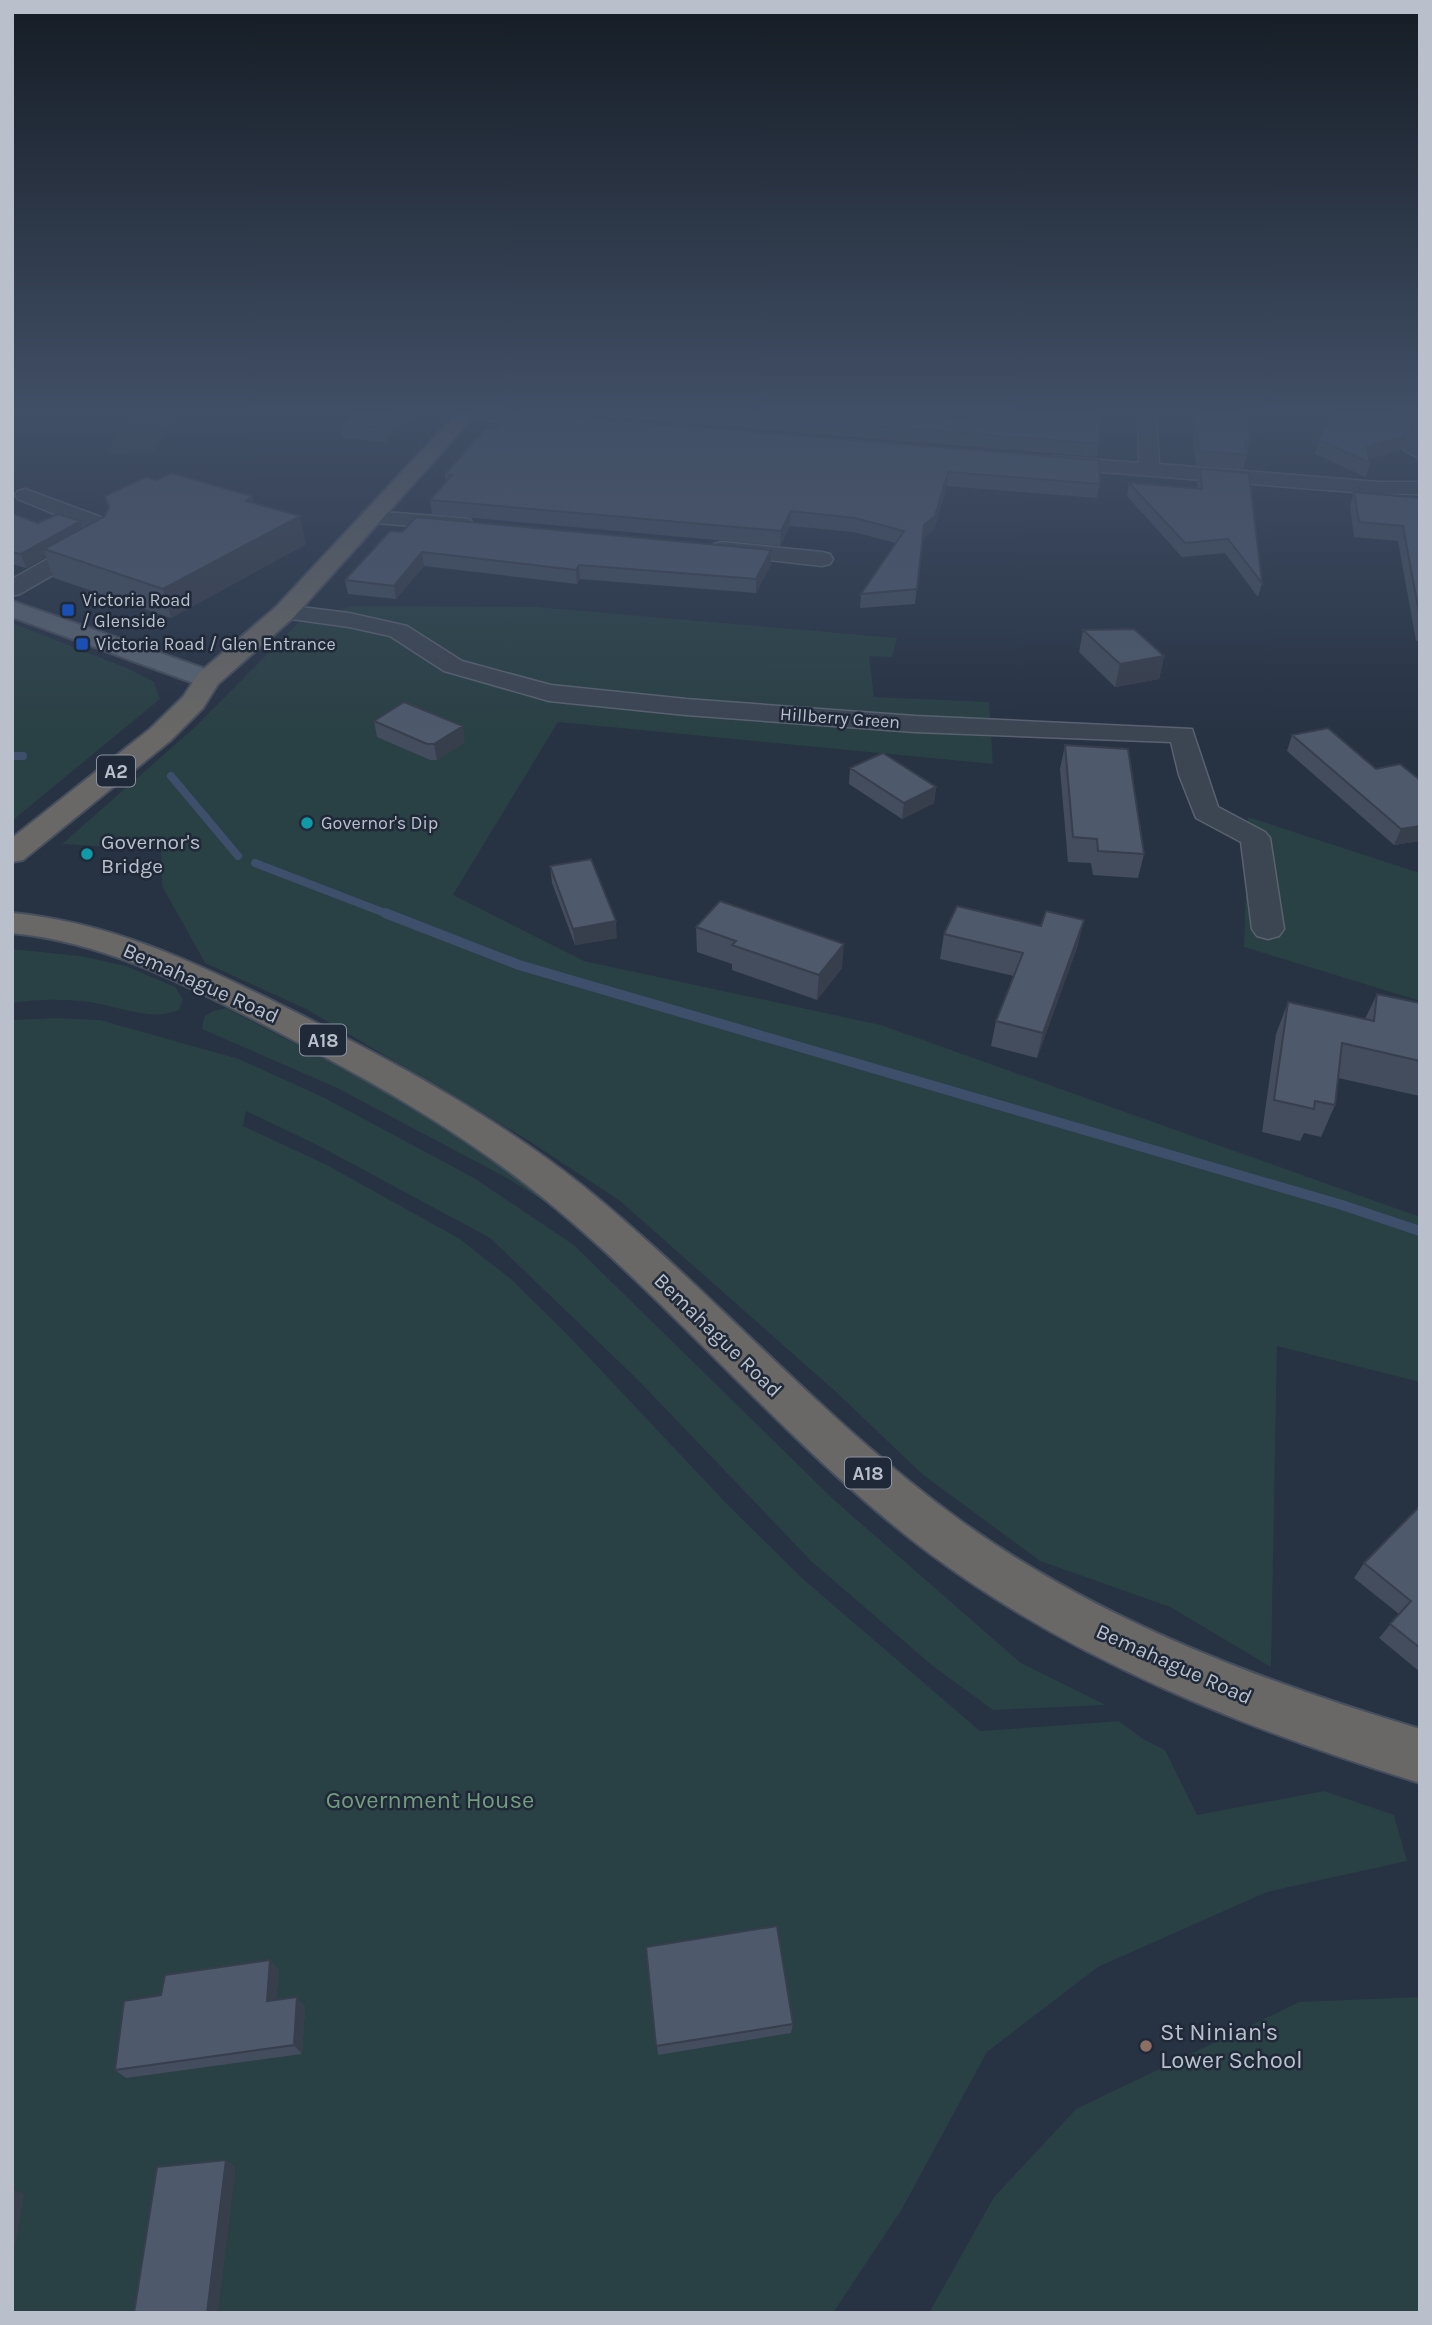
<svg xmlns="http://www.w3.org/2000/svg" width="1432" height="2325" font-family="Karla,sans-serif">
<rect width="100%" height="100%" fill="#273243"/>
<path fill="#294044" d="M174 416 154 453 107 454 126 418Z
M353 606 536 607 897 638 892 657 869 656 874 697 989 702 993 764 558 722 453 895 584 961 881 1025 1420 1217V1382L1277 1346 1271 1667 1170 1607 1040 1561 922 1474 836 1392 620 1201 526 1139 306 1009 205 963 162 886 161 850 62 844 195 727 302 619Z
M12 623 129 669 154 682 160 699 12 821Z
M1248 817 1420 873V1001L1244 947Z
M12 949 81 956 126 966 175 987 183 999 179 1010C149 1022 119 1006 89 1002 63 999 38 999 12 1003Z
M226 1008C324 1059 425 1109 516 1172 541 1189 564 1209 588 1228L505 1177 337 1088 202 1029 204 1017 213 1011Z
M57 1018 100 1020 239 1059 325 1098 474 1178 574 1245 833 1499 1021 1663 1106 1705 993 1710 934 1667 812 1562 636 1378 490 1238 321 1147 246 1111 243 1126 325 1164 460 1239 511 1279 568 1335 727 1504 803 1579 980 1731 1119 1721 1143 1739 1165 1750 1197 1815 1324 1791 1394 1815 1407 1861 1267 1892 1098 1967 987 2052 902 2209 833 2313H12V1020Z
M1420 1997V2313H929L994 2197 1076 2109 1299 2002Z"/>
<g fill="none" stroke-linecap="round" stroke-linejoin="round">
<path stroke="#3e4f6b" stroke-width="8" d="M12 756H23
M171 776 238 856
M255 863 390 915"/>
<path stroke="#3e4f6b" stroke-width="10" d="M385 913 519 965 1342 1205 1420 1231"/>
<defs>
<path id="minor" d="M459 412C477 410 557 407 567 419L557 425 468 418Z
M1138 412H1156L1159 464 1378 482H1420V494H1378L1051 468 1044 466 1041 462 1044 458 1051 456 1139 463Z
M1420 412V426L1414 431 1420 444V459L1403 449 1395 431 1398 423Z
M25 489 109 520 115 536 112 541 20 594 12 596V579L92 534 91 529 18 499 15 495 18 491Z
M371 511 462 518 470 519 473 524 470 529 462 530 363 522 360 517 363 512Z
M722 542 822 552 830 554 833 559 830 564 822 566 714 554 711 549 714 544Z
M285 605 349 613 407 626 462 661 551 685 686 699 915 716 1192 729 1218 807 1265 832 1270 838 1284 929 1279 936 1268 939 1257 936 1252 929 1241 842 1196 818 1179 775 1171 742 915 732 686 715 549 701 444 671 390 636 349 627 277 617 273 612 277 607Z"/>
<path id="primary" d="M12 601 217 673 221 679 217 685 208 687 199 685 12 617Z"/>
<path id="trunk" d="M458 412H478L294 617 218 684 203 708 170 741 23 860 12 862V838L150 729 183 697 199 673 276 607Z
M12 913C108 922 192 961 277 1003 383 1056 490 1112 583 1186 714 1292 824 1422 961 1521 1100 1621 1258 1680 1420 1729V1783C1247 1729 1075 1662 929 1553 792 1450 684 1315 553 1206 463 1131 359 1074 255 1020 177 980 101 942 12 933Z"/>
</defs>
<use href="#minor" stroke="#5a6270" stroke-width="3"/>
<use href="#primary" stroke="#454d5c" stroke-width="4"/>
<use href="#trunk" stroke="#464f5d" stroke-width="4"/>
<use href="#minor" fill="#3c4552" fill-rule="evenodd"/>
<use href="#primary" fill="#5a6472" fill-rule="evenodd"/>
<use href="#trunk" fill="#696866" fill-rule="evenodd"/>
</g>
<path fill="#434d5d" d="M354 412H415L386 442 343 438 341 425Z
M548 412H911L1099 444 1097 457Z
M1191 412H1246L1250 441 1243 469 1196 465Z
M1332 412H1416L1398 421 1400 450 1370 459V463L1366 477 1315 454 1319 440Z
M1420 424V437L1417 432Z
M486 428 1100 484 1097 498 947 486 934 530 922 539 915 604 860 608 861 594 896 543 854 532 790 526 780 546 432 514 430 500 446 482 445 474Z
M1200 469 1262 583 1258 597 1225 553 1182 557 1127 496 1129 483 1198 489 1197 482Z
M157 480 252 496 254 503 306 544 171 618 54 578 46 557 26 568 12 564V513L38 523 83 528 105 516 109 508 105 496Z
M1354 492 1420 498V640L1416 641 1398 541 1354 537 1350 506Z
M402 532 771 550V564L756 593 580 579 577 584 424 566 396 599 348 594 345 580Z
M1083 630 1164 656 1159 679 1115 687 1079 652Z
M374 721 465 742 437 760H430L377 737Z
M1292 735 1376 769 1420 780V841L1394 845 1287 751Z
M1065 745 1144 854 1138 878 1093 875 1091 863 1068 862 1060 769Z
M850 768 936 787 934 803 902 819 849 784Z
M550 866 617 938 575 945 552 883Z
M1041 926 1078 945 1037 1058 991 1046 996 1021 1014 976 940 959 944 934Z
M696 927 842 968 817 1000 732 970V964L697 952Z
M1377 994 1420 1003V1096L1338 1078 1335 1105 1321 1137 1304 1133 1300 1141 1262 1132 1276 1034 1288 1002 1365 1019Z
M1420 1506V1672L1379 1638 1399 1614 1354 1578 1364 1563Z
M646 1947 793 2024 791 2033 658 2055Z
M270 1960 279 1970 276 1999 305 2006 302 2054 126 2078 115 2070 161 1995Z"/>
<path fill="#373e4c" d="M400 412H415L386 442 384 428Z
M1399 412H1416L1396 422Z
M1405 436 1400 450 1365 461 1367 447Z
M948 472 947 486 934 530 922 539 924 525Z
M252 496 259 524 246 501Z
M791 511 790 526 780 546 781 531Z
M300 516 306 544 171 618 163 589Z
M81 521 85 535 44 549 46 557 26 568 21 554Z
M771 550V564L756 593V579Z
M422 552 424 566 396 599 394 586Z
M579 565 580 579 577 584 576 570Z
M1164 656 1159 679 1115 687 1120 664Z
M463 726 465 742 437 760 434 744Z
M936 787 934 803 902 819 904 803Z
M1420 826V841L1394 845 1401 829Z
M1084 920 1078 945 1037 1058 1043 1033Z
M616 921 617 938 575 945 573 929Z
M844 944 842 968 817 1000 819 975Z
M270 1960 279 1970 275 2010 267 2001Z
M297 1997 305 2006 302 2054 294 2045Z
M226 2160 236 2167 218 2313H207Z
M12 2189 24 2194 12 2265Z"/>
<path fill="#4e596c" stroke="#373e4c" stroke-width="2" d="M354 412H400L384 428 341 425Z
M509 412 1099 460 1100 484 948 472 935 516 924 525 917 589 861 594 904 531 855 518 791 511 781 531 430 500 452 475 445 474 486 428 495 429Z
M704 412H911L983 424 985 412H1099V444Z
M1195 412H1246L1250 441H1245L1247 455 1199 451Z
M1332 412H1399L1397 419 1405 436 1367 447 1370 463 1319 440Z
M1200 469 1249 473 1262 583 1228 539 1185 543 1129 483 1202 489Z
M171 473 252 496 246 501 300 516 163 589 44 549 105 516 109 507 105 496 146 477 157 480Z
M1354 492 1420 498V618L1403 526 1359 522Z
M12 513 38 523 58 514 81 521 21 554 12 552Z
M416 517 771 550 756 579 579 565 576 570 422 552 394 586 345 580 390 531 402 532Z
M1134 629 1164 656 1120 664 1083 630Z
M404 702 463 726 434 744H427L374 721Z
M1328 728 1376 769 1400 764 1420 780V826L1401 829 1292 735Z
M1065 745 1128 749 1144 854 1098 851 1097 839 1073 837Z
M883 753 936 787 904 803 850 768Z
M591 859 616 921 573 929 550 866Z
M720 901 844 944 819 975 732 945 736 941 696 927Z
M957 906 1041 926 1046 911 1084 920 1043 1033 996 1021 1023 953 944 934Z
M1377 994 1420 1003V1061L1342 1043 1335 1105 1315 1101 1314 1109 1274 1100 1288 1002 1374 1021Z
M1420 1506V1648L1390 1624 1411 1601 1364 1563Z
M777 1926 793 2024 656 2046 646 1947Z
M270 1960 267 2001 297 1997 294 2045 115 2070 124 2001 161 1995 165 1975Z
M226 2160 207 2313H134L157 2167Z"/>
<linearGradient id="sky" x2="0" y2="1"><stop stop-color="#151c25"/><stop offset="0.56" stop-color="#414f66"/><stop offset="1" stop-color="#414f66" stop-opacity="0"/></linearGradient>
<rect width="1432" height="737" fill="url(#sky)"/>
<g fill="#1a4fb4" stroke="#202938" stroke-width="2.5">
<rect x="61" y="603" width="14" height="14" rx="3.5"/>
<rect x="75" y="637" width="14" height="14" rx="3.5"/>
</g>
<g fill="#0f9aa8" stroke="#202938" stroke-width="2.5">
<circle cx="307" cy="823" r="7"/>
<circle cx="87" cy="854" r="7"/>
</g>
<circle fill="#8d6e63" stroke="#202938" stroke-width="2.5" cx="1146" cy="2046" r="7"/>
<g text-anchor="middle" stroke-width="5" stroke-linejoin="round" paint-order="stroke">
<g font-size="18" fill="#b9c0cc" stroke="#202938" text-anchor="start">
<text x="82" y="606">Victoria Road<tspan x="82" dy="21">/ Glenside</tspan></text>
<text x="96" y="650">Victoria Road / Glen Entrance</text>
<text x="321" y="829">Governor's Dip</text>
</g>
<g font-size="18" fill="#b9c0cc" stroke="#202938">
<text transform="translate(840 718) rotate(4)" y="6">Hillberry Green</text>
</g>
<g fill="#202938" stroke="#8b93a0" stroke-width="2">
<rect x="97" y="755.5" width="38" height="31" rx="5"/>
<rect x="300" y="1024.5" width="46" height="31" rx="5"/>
<rect x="845" y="1457.5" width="46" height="31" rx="5"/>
</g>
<g font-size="19" font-weight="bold" fill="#b9c0cc">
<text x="116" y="778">A2</text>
<text x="323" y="1047">A18</text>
<text x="868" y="1480">A18</text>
</g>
<g font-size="21" fill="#b9c0cc" stroke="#202938" text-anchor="start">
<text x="101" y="849">Governor's<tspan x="101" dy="24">Bridge</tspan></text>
</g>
<g font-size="21" fill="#b9c0cc" stroke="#202938">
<text transform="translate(201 983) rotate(24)" y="7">Bemahague Road</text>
<text transform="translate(718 1335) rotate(44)" y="7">Bemahague Road</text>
<text transform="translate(1174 1664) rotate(24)" y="7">Bemahague Road</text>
</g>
<g font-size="24" fill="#719d7c" stroke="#202938">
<text x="430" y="1808">Government House</text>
</g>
<g font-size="24" fill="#b9c0cc" stroke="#202938" text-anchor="start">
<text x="1160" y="2040">St Ninian's<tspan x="1160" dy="28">Lower School</tspan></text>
</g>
</g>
<rect width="1432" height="2325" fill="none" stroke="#b9c0cc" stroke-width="28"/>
</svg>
